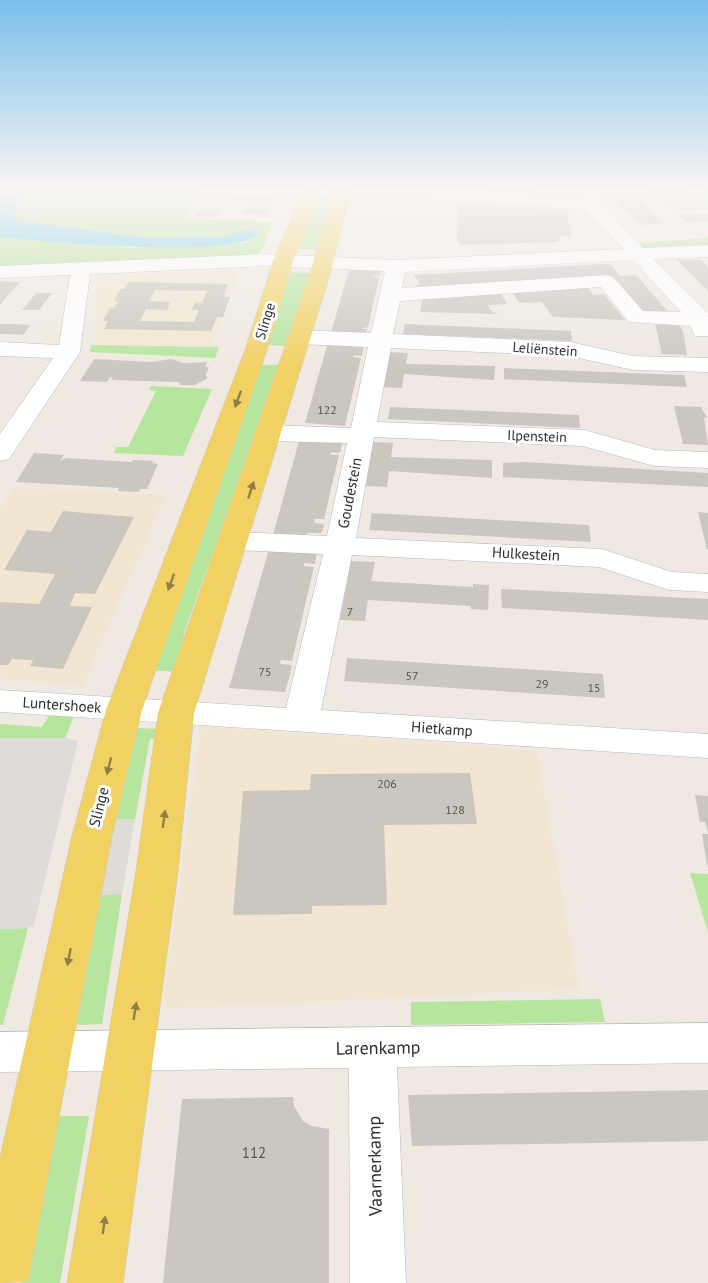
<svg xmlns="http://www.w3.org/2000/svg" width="708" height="1283" font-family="'PT Sans',sans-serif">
<rect width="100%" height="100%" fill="#efe9e1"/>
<path fill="#f0e6d1" d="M239 272 212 346 96 344V275Z
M14 488 166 495 83 685 0 679V509Z
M201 726 537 751 579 989 162 1009Z"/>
<path fill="#b6e59e" d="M23 191H202L183 218 272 222 263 248 257 255 0 270V237L131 248 245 243 258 234 244 230 222 237 150 238 19 221 14 217Z
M699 191H708V209L676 211 662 198 698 199Z
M317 195H332L323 250 294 249Z
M708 238V249L642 250 637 243Z
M287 272 311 273 286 346 269 345 267 342Z
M91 345 219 347 215 358 90 352Z
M260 365H280L184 633 179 672 144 670Z
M151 386 212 389 183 456 114 453 116 447H128L156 391 149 390Z
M50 714 74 716 65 738H0V724L42 727Z
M135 728 158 729 162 739H150L135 819H107Z
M690 873 708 874V932Z
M122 894 102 1024 78 1025 70 1016 92 895Z
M28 928 3 1025H0V929Z
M600 999 605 1022 411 1025V1002Z
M52 1116H89L60 1283H20Z"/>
<path fill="#dfdcd8" d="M0 738H65L78 741 34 925 28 928 0 929Z
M107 819H135L122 894 92 895Z"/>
<path fill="#75cff0" d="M0 191H23L14 217 19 221 150 238 222 237 244 230 259 233C241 261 39 241 0 237Z"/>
<path fill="#cbc7bf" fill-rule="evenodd" d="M462 191H535L544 192 542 199Z
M643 191H694V197Z
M252 195 276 196 265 215 241 213 249 200 225 199 227 196Z
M637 198 648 209 664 224 642 225 616 199Z
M468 203 562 210 567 212 571 237 560 236 559 241 554 242 461 245 457 241 458 206Z
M201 210H219L215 217 196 216Z
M708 214V221L686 222 678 215Z
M700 259 708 267V291L677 260Z
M603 264 611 265 620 276 636 275 671 315 647 316 614 277 418 288 416 285 420 284 414 275Z
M349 270 381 271 380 276 371 275 379 278 368 327 361 329H367L366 334 330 336Z
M0 281 20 282 0 305Z
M129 282 228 284 224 297H230L223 317H217L211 331 104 329 108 321H103L110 308H114L118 301H114L120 289H124ZM155 290 207 291 202 303 195 302 192 310H199L194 322 140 321 146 309 167 310 170 302 149 301Z
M588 287 593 295 604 294 625 320 553 317 542 302 519 303 512 292Z
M500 292 507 304 488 305 492 312 499 314 420 312 423 297Z
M36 293H52L39 310H22Z
M0 324H14L30 325 23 335 7 334H0Z
M405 324 571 331 572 341 403 334Z
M655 324 679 325 683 331 687 355 662 354Z
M328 342 364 345 362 356 354 355 353 357 361 358 345 426 305 423Z
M390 352 408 353 406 364 495 366 494 380 404 374 402 388 384 387Z
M94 359 151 362 171 359 184 363 207 362 205 367H209L206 374 207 379 194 385H181L178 382 111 380 113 378 110 377 107 382 80 381Z
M504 368 684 375 687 387 504 379Z
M674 406 701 407 707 418H704L708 445 683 444Z
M390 407 579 415 580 428 388 419Z
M299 441 342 443 340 453 331 452 330 455H339L324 519H315L314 523 324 524 323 529 321 533H307L306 537 273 535Z
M373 442 393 443 391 457 492 460V478L389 471 387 487 366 486Z
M34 453 64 455 60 461 66 458 132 462 133 460 153 461 152 463 158 464 147 489H140L139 492 118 491 119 488 16 482Z
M526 462 708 473V487L503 477V463Z
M63 511 134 517 95 594 75 593 70 606 92 607 63 669 30 666 33 660 12 659 8 665H0V602L39 604 55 574 4 570 27 530 51 532Z
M698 512 708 513V550H707Z
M372 513 589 525 591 542 369 530Z
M269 549 317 551 315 564 304 563V566L314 567 292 661 281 660 280 664 292 665 289 678 285 692 229 688Z
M351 561 375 562 371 581 473 587V584L489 585 488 610 471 609V606L368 600 365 621 340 620Z
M501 589 708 599V620L502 608Z
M347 658 603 674 605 698 344 681Z
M470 773 477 824 384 825 387 905 312 906V914L233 915 243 791 310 790 311 774Z
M695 795 708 796V833L705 822H700Z
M702 834H708V865H707Z
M708 1090V1141L412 1146 408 1095Z
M293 1097 294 1106 303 1121 312 1126 329 1129V1283H163L182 1099Z"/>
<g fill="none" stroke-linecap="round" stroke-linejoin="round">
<defs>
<path id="minor" d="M387 191H477L584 198 585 191H603L600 203 643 248 708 245V257L654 259 708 313V336H695L690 326 629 322 601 287 400 301 393 334 570 342 633 356 708 358V372L633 370 570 356 391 348 377 422 585 430 655 450 708 452V468L654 466 583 446 374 437 356 538 602 549 672 572 708 574V592L669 590 599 567 352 555 321 710 708 734V758L0 712V690L286 708 323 554 235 550 225 547 220 541 225 535 235 532 327 536 347 443 269 441 260 438 256 433 260 428 269 425 351 428 368 347 300 344 292 342 289 337 292 332 300 330 371 333 385 271 265 266 90 274 80 352 9 459 0 461V434L53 358 0 356V342L59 345 70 275 0 278V266L265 254 396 260 623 249 586 209 396 196ZM633 260 681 312 643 311 613 277 606 275 402 288 405 272Z
M708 1023V1063L397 1067 406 1283H350L349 1068 0 1072V1032Z"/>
<path id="major" d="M304 191H322L293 261 267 350 142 710 112 836 28 1281 0 1283V1158L72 836 106 710 245 350 273 261Z
M332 191H350L331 271 194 713 178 871 123 1283H67L136 871 158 713 311 271Z"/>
</defs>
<use href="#minor" stroke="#b4b7c1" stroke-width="1"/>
<use href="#major" stroke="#c9c9c9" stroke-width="1"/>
<use href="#minor" fill="#fff" fill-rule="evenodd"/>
<use href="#major" fill="#f2d163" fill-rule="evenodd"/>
</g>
<defs><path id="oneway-solid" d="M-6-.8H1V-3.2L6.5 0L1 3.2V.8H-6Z" transform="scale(1.5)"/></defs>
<g fill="#908048">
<use href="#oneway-solid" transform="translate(238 399) rotate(110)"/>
<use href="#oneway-solid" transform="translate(251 490) rotate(-72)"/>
<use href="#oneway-solid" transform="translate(171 582) rotate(110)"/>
<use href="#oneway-solid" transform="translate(109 766) rotate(104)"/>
<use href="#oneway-solid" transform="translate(164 819) rotate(-82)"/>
<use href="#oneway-solid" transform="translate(69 957) rotate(101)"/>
<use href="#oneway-solid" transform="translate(135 1011) rotate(-81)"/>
<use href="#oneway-solid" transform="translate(104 1225) rotate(-82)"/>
</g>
<linearGradient id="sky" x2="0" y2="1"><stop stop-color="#7abfeb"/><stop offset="0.51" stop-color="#f8f5f2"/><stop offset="1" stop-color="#f8f5f2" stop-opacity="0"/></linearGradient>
<rect width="708" height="371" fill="url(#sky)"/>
<g text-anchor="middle" stroke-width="6" stroke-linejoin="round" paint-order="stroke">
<g font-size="12" fill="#555452">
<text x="327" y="414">122</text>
<text x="350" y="616">7</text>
<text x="265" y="676">75</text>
<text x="412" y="680">57</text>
<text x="542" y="688">29</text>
<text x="594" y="692">15</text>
<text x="387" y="788">206</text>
<text x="455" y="814">128</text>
</g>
<g font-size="14" fill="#2e2e2e" stroke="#fff">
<text transform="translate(265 321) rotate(-73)" y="5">Slinge</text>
<text transform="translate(545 349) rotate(4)" y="5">Leliënstein</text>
<text transform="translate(537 436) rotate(2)" y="5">Ilpenstein</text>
</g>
<g font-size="15" fill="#2e2e2e" stroke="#fff">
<text transform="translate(350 493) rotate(-79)" y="5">Goudestein</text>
<text transform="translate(526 554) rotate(3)" y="5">Hulkestein</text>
<text transform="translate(62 705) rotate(4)" y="5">Luntershoek</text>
<text transform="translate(442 729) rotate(4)" y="5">Hietkamp</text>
<text transform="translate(99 807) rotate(-76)" y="5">Slinge</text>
</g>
<g font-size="15" fill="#555452">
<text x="254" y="1158">112</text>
</g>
<g font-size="18" fill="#2e2e2e" stroke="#fff">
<text transform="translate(378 1048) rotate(-1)" y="6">Larenkamp</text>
<text transform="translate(375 1166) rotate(-91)" y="6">Vaarnerkamp</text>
</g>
</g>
</svg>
